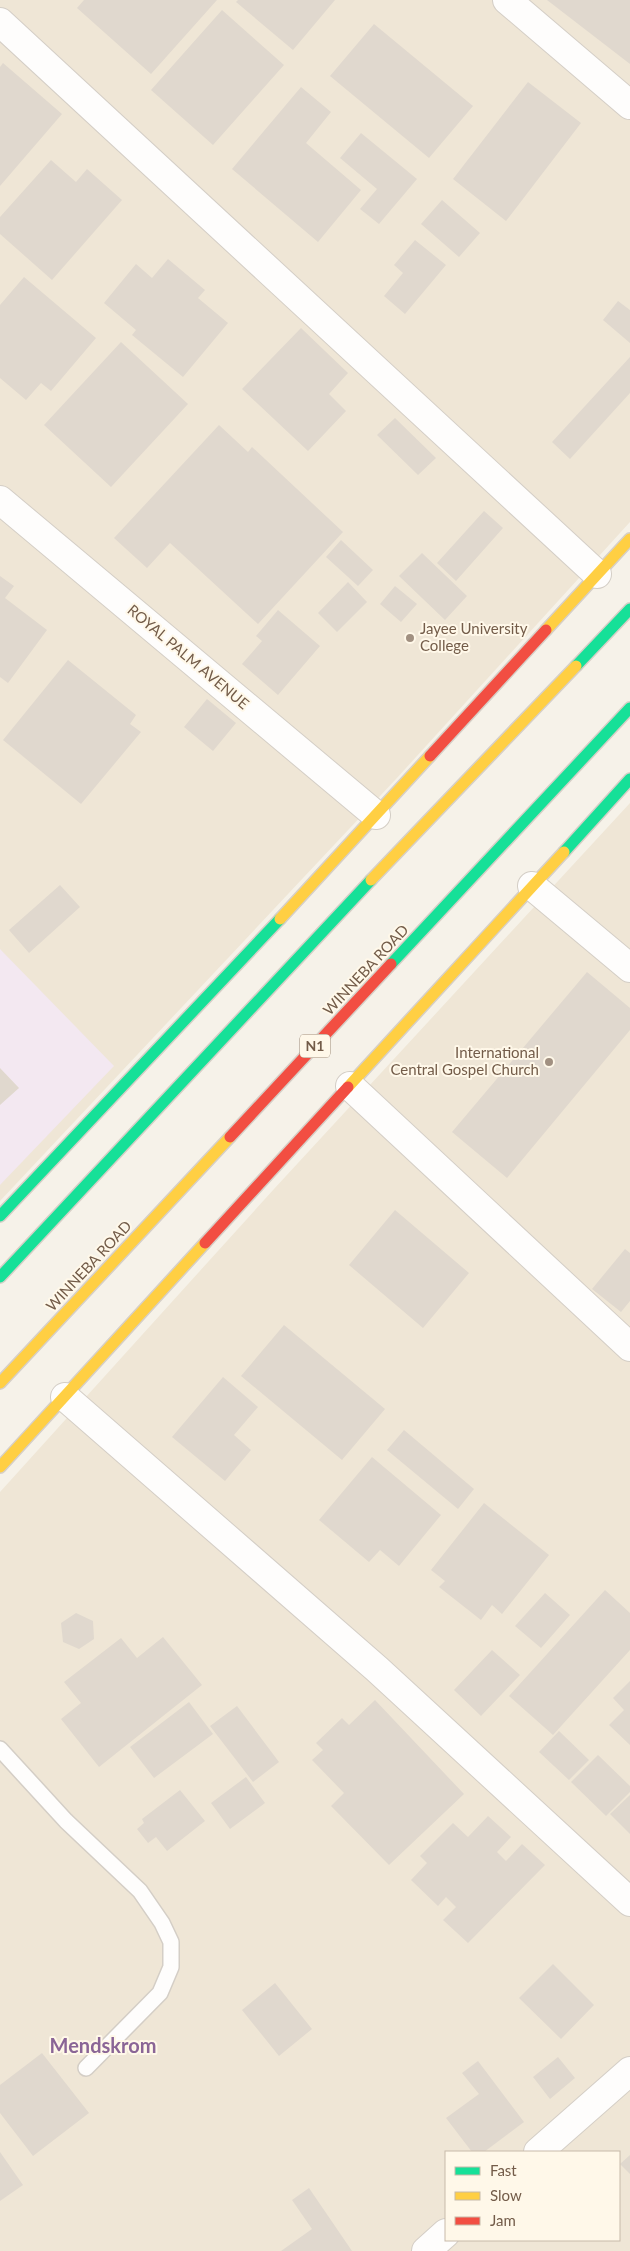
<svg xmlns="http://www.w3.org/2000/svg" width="630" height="2251" font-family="Lato,sans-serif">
<rect width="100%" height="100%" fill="#f6f2e9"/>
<path fill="#efe6d6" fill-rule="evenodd" d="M0 0H630V522L396 779 0 1201Z
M630 803V2251H0V1492L274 1189ZM446 2152H619V2240H446Z"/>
<path fill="#f3e8f1" d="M0 949 114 1066 0 1185Z"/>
<path fill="#e0d8ce" d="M84 0H217L151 74 77 8Z
M238 0H335L293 50 236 2Z
M547 0H630V64Z
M222 10 284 65 213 145 151 90Z
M374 24 473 106 429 158 330 76Z
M3 63 62 114 0 186V67Z
M528 82 581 123 506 221 453 179Z
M301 87 331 112 306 143 361 190 318 242 232 169Z
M361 133 417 179 379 224 360 209 377 189 340 158Z
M51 160 76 182 87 169 122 200 52 280 0 234V217Z
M442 200 480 233 459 257 421 224Z
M415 240 446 265 405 314 384 296 403 273 394 265Z
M168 259 205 290 198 298 228 323 183 377 132 335 136 330 104 303 136 264 152 278Z
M24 277 96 338 51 391 41 383 26 400 0 378V305Z
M618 301 630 310V343L603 320Z
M301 328 348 373 329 394 346 411 308 451 242 389Z
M121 342 188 404 111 487 44 425Z
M630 357V393L570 459 552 442Z
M395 418 436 458 418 475 377 435Z
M219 425 248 452 252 447 343 532 258 624 170 543 147 568 114 538Z
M484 511 503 528 456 581 437 563Z
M341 540 373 570 358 586 326 557Z
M422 553 467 596 445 620 399 576Z
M0 576 14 586 5 598 47 630 8 683 0 677Z
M348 582 367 602 337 632 318 613Z
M395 586 417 604 401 622 380 604Z
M278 610 320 646 278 695 242 664 262 641 256 636Z
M68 660 136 715 130 724 141 732 81 804 3 740Z
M207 699 236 723 213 751 184 727Z
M60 885 80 907 29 953 9 930Z
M587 972 630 1008V1030L507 1178 452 1132Z
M0 1068 19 1088 0 1105Z
M395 1210 469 1273 423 1328 349 1265Z
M625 1249 630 1253V1301L621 1312 592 1289Z
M284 1325 385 1409 342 1460 241 1376Z
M223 1377 258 1407 234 1435 251 1450 225 1481 172 1437Z
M404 1430 474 1489 458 1509 387 1450Z
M372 1457 441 1515 399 1566 380 1550 369 1562 319 1520Z
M484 1503 549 1555 502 1614 492 1605 481 1620 439 1587 445 1581 431 1570Z
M605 1590 630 1613V1650L553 1735 509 1696Z
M545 1593 570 1615 541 1648 515 1626Z
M76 1613 93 1621 94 1639 79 1649 63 1642 61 1623Z
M163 1637 202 1685 99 1767 61 1719 81 1703 64 1682 121 1638 137 1658Z
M492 1650 520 1675 481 1716 454 1690Z
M630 1681V1745L609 1725 624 1710 613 1698Z
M375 1700 464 1794 389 1865 331 1806 344 1793 312 1760 323 1750 316 1743 342 1718 349 1725Z
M189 1702 213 1734 154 1778 130 1747Z
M237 1706 279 1762 253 1782 210 1726Z
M559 1731 589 1760 569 1780 539 1752Z
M598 1755 630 1786V1792L606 1816 571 1782Z
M246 1777 265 1803 230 1829 211 1803Z
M180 1790 205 1821 167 1851 156 1837 148 1843 137 1829 144 1823 142 1819Z
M630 1795V1834L610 1814Z
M488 1816 511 1837 497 1852 506 1861 522 1844 545 1865 468 1943 443 1920 456 1907 446 1897 438 1906 411 1880 427 1863 420 1856 453 1823 468 1837Z
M553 1964 594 2005 561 2039 519 1998Z
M275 1983 312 2029 279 2056 242 2010Z
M42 2053 89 2113 33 2156 0 2113V2085Z
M558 2057 575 2078 550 2099 533 2077Z
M478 2061 524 2122 484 2152H472L446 2118 479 2094 462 2073Z
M0 2152 23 2185 0 2201Z
M630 2155V2174L620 2164Z
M309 2188 352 2251H281L312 2229 292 2200Z"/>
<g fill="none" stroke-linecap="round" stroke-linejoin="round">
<defs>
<path id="lane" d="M0 1749 66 1821 140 1891 162 1923 171 1942V1967L160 1993 86 2068"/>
<path id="street" d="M507 0 630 105
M0 22 597 574
M0 500 376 815
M532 886 630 968
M350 1086 630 1347
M65 1397 377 1669 630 1902
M538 2152 630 2071
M426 2251 446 2233"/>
<path id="fast" d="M576 666 630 609
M564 852 630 779
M391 964 630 708
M0 1216 280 919
M0 1277 371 880"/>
<path id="slow" d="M546 630 630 539
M371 880 576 666
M280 919 430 756
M348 1087 564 852
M0 1383 230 1137
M0 1467 205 1243"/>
<path id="jam" d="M430 756 546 630
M230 1137 391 964
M205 1243 348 1087"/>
</defs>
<use href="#lane" stroke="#d4cec6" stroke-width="18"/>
<use href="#street" stroke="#d4cec6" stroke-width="30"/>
<use href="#fast" stroke="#d6cfc7" stroke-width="14"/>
<use href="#slow" stroke="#d6cfc7" stroke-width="14"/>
<use href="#jam" stroke="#d6cfc7" stroke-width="14"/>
<use href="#lane" stroke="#fefdfc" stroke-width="15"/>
<use href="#street" stroke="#fefdfc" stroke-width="28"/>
<use href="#fast" stroke="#16e098" stroke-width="11"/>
<use href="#slow" stroke="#ffcf43" stroke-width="11"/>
<use href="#jam" stroke="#f24e42" stroke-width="11"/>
</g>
<g fill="#a19081" stroke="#fff8e9" stroke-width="2">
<circle cx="410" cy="638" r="5"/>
<circle cx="549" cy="1062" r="5"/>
</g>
<g text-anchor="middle" stroke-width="4" stroke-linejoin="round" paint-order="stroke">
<rect fill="#fff8e9" stroke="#9d8b79" stroke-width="1" x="300" y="1034.5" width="30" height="23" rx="4"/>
<g font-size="14" font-weight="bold" fill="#735c49">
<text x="315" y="1051">N1</text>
</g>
<g font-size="15" fill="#735c49" stroke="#fff8e9" text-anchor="start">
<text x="420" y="634">Jayee University<tspan x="420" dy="17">College</tspan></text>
<text x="539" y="1058" text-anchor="end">International<tspan x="539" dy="17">Central Gospel Church</tspan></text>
</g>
<g font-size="15" fill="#735c49" stroke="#fff8e9">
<text transform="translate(188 657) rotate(40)" y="5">ROYAL PALM AVENUE</text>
<text transform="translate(366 970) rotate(-47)" y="5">WINNEBA ROAD</text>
<text transform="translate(89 1266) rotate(-47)" y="5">WINNEBA ROAD</text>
</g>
<g font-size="20" font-weight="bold" fill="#8a6596" stroke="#fff8e9">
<text x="103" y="2053">Mendskrom</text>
</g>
</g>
<rect x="445" y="2151" width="175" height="90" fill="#fff8e9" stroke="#c7baa9"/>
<rect x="455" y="2167" width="25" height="8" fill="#16e098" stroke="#c7baa9"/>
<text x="490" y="2176" font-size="15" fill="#735c49">Fast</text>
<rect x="455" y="2192" width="25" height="8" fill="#ffcf43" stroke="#c7baa9"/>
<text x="490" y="2201" font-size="15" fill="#735c49">Slow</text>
<rect x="455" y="2217" width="25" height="8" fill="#f24e42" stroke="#c7baa9"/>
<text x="490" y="2226" font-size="15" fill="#735c49">Jam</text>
</svg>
